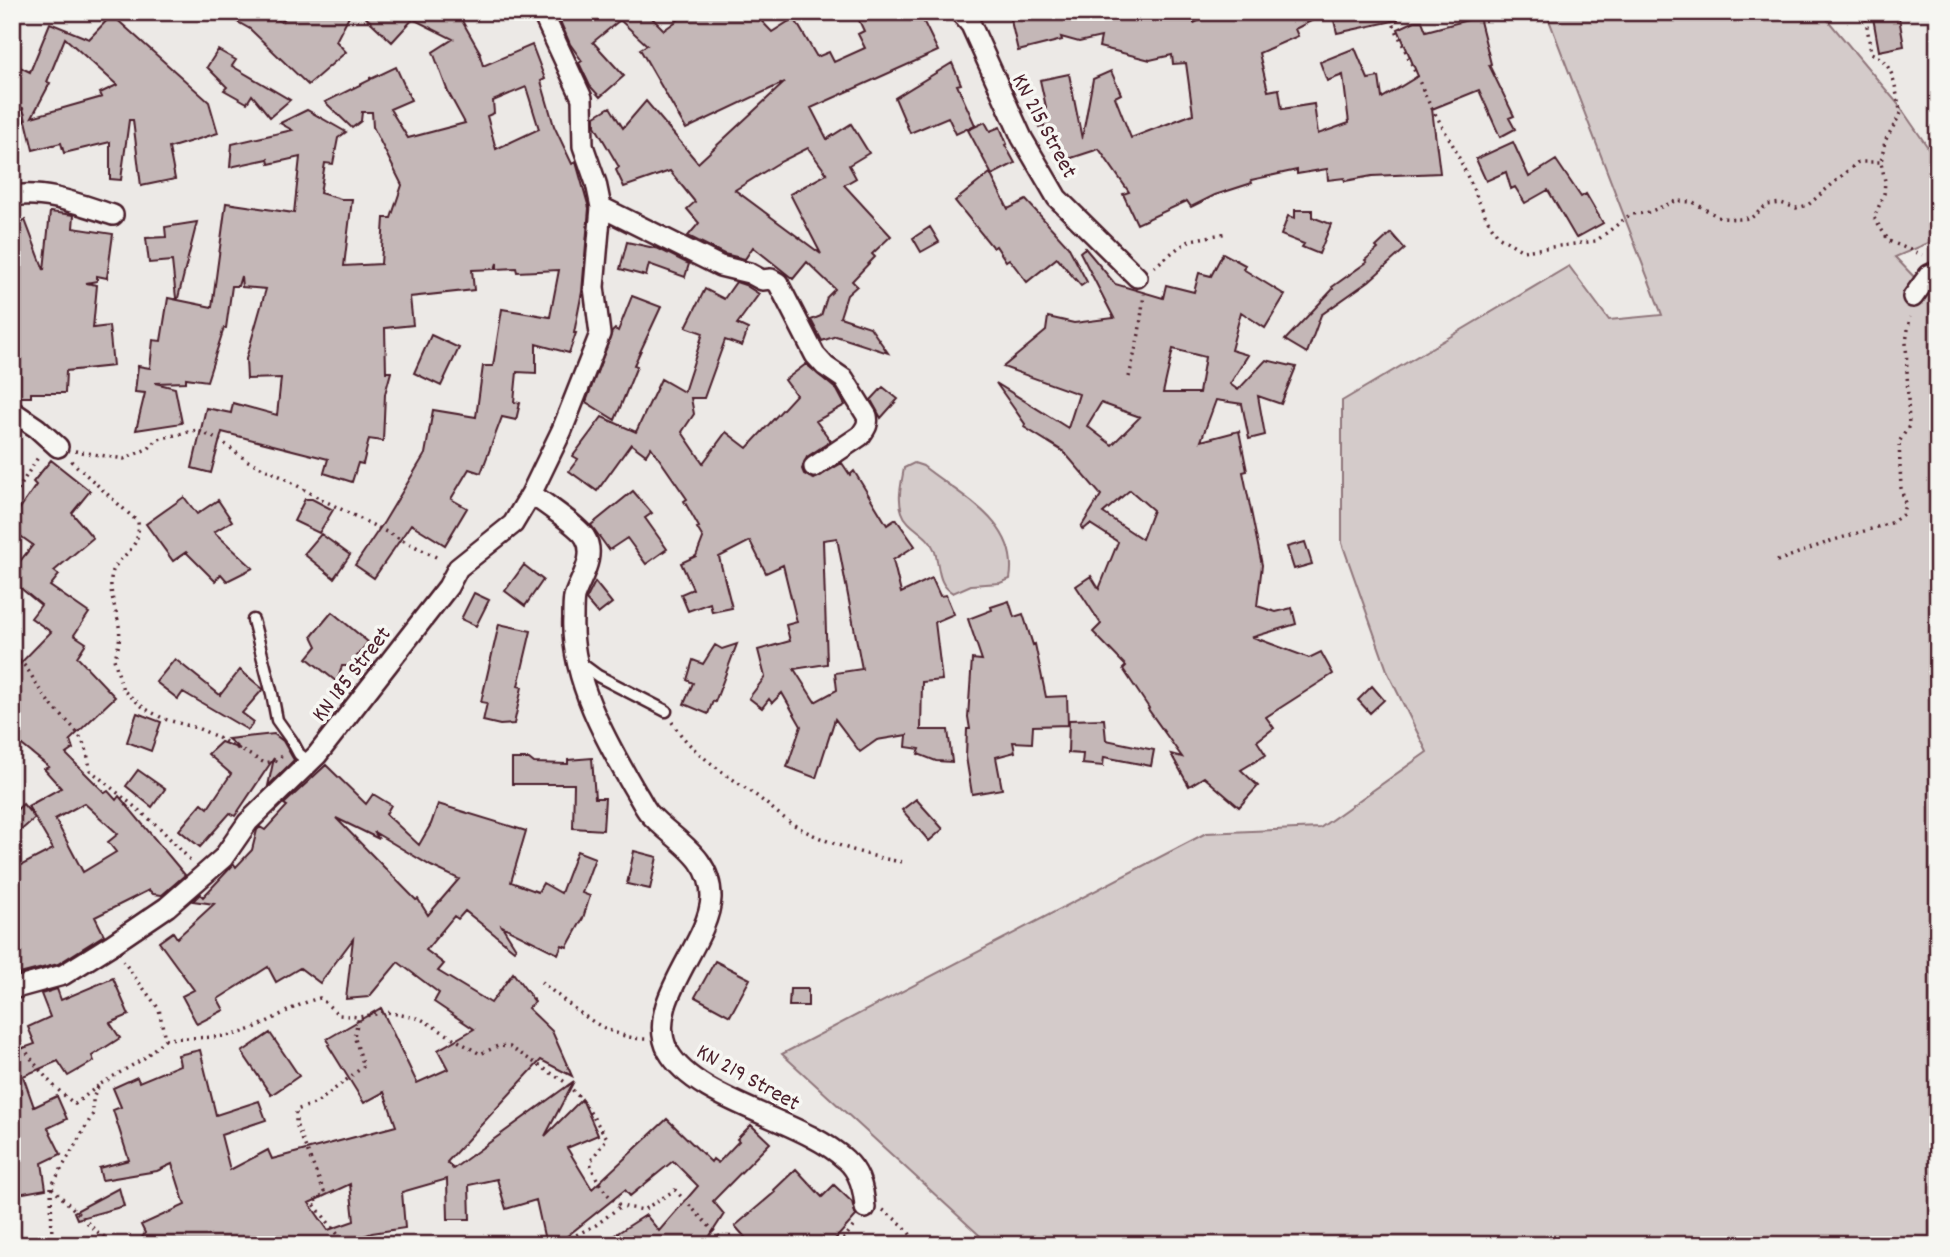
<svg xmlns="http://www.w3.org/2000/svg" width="1950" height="1257" font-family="Dekko,sans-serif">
<rect width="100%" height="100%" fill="#ece9e6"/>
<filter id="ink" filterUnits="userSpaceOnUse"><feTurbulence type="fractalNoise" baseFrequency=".0143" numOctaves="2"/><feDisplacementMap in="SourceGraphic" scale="14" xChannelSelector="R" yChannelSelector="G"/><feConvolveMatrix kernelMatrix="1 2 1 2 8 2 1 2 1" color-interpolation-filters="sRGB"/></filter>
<g filter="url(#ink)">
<path fill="#d4cbca" stroke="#8f757a" stroke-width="2" d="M1546 12H1821L1898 104 1938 162V239L1895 257 1938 302V1245H990L782 1054 1206 833 1320 828 1427 752 1388 673 1342 543V401L1569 266 1609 320 1662 315Z
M914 463 923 466C960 496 1020 522 1010 579L1000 583 971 585 953 593C936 584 940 564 934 549 928 533 907 528 902 512 897 498 902 481 904 468Z"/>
<path fill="#c4b7b7" stroke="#4a1f2b" stroke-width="2" fill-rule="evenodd" d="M220 12H266L281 22 291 12H351L336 41 346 52 308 85 250 29Z
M360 12H457L481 54 479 52 483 66 532 45 545 79 541 81 554 126 572 164 576 162 589 208 582 292 574 333H576L569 353 536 344V373L517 372 514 402 520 403 516 420 502 417 481 473 469 469 451 499 467 508 445 545 411 524 374 578 355 565 384 522 425 454 433 410 476 417 483 366H493L502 309 550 317 559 270 517 272 516 268 497 269V263L495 269 472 270 474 290 410 297 413 325 385 328 386 372H391L385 394 383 441 369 439 363 464 358 463 352 482 324 473 328 459 222 432 211 473 192 468 206 408 231 413 233 403 277 415 281 378 247 379 246 359 266 289 242 287 241 276 238 286H232L226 328H224L207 381 186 378V382L155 383 175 388 182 423 136 430 145 393 135 392 138 366 150 368 153 340 161 341 168 298 212 307 226 203 294 213 300 157 269 164 268 159 230 167 232 144 292 130 280 123 307 110 346 132 338 138 333 164 325 163 320 193 341 199H352L344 266 381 264 384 218H391L402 185 373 127 372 112H362L361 121 352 128 325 102 370 80V77L371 79 396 67 411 100 390 109 408 138 465 123 448 92 433 52 453 39 413 19 392 42ZM526 87 539 129 496 149 487 116 494 113 493 101Z
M556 12H646L664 30 689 12H753L772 32 794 18 817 57 829 52 834 62 865 48 858 34 864 31 855 12H919L938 51 811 108 827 139 851 124 869 153 849 165 856 178 844 185 891 236 872 254 875 257 852 281 857 286 847 295 840 317 870 327 888 353 836 336 822 341 811 320 821 316 827 297 835 289 807 262 793 279 753 247 745 259 724 254 688 236 699 223 687 209 695 202 670 171 624 187 616 170 619 167 595 126V116L610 107 623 128 646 101 698 163 785 82 686 129 640 49 647 45 620 20 593 42 624 76 600 97 590 86 579 63 582 61 570 44ZM808 148 827 174 790 194 821 254 735 190 780 162Z
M1009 12H1193L1194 23 1218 12H1329L1295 29 1298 36 1259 53 1268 91 1279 89 1282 109 1314 104 1318 134 1349 123 1343 75 1327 81 1320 62 1355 48 1368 79 1379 77 1382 98 1418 76 1398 29 1415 21H1422L1426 31 1479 17 1491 64 1489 65 1514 116 1509 118 1515 129 1500 137 1479 90 1432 109 1440 173 1372 176 1345 181 1344 178 1328 180 1327 169 1297 174V170L1251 180 1252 183 1215 195 1191 207 1187 201 1137 224 1123 194 1129 192 1099 149 1059 162 1044 125 1039 127 1034 112 1046 107 1040 80 1069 74 1082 139 1093 79 1111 71 1121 94 1115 97 1131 138 1193 114 1186 63 1173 64 1172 55 1150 60 1099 47 1101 37 1079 42 1061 37 1062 40 1018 51Z
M1332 12H1397L1398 20 1337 33Z
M1872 12H1898L1904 46 1879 51Z
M112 15 209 102 218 133 169 148 175 179 141 186 133 120H129L121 180 110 179V142L64 153 61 143 33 150 23 108 12 105V63L30 72 50 23 89 39ZM65 38 117 85 100 93 102 97 32 117 50 83 47 82Z
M218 50 236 60 232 66 290 100 270 117 252 95 247 103 224 90 227 87 207 67Z
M952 63 961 84 957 85 975 125 956 134 948 117 910 133 895 98Z
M985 122 990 131 1000 127 1007 144 1005 145 1015 163 992 175 968 130Z
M1513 142 1529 177 1556 160 1581 197 1586 194 1603 223 1576 238 1548 190 1525 203 1515 187 1511 189 1506 172 1486 181 1476 159Z
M990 173 1008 209 1026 200 1068 246 1087 282 1081 286 1057 258 1027 282 1009 259 1006 261 996 246 993 248 955 201Z
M1295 210H1312V217L1331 224 1319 254 1302 247 1304 244 1281 235 1288 216 1295 218Z
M50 212 74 215 73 228 113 234 107 278 97 276V281L86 283 97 285 93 328 109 326 113 366 66 371 65 393H31V397H12V224L25 220 44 270Z
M197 222 178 298H176L172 261 149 263 146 238 166 237 165 227Z
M930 227 939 242 921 252 913 238Z
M1391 233 1405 249 1369 281 1321 315 1307 353 1285 340 1333 289 1332 287 1367 262 1365 260 1378 249 1376 247Z
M627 242 659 249 689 264 685 277 649 264 646 276 620 269Z
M1085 248 1115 284 1163 298 1166 285 1194 292 1199 273 1211 276 1223 253 1245 265 1243 269 1285 295 1265 328 1241 312 1231 350 1248 355 1230 384 1238 390 1266 360 1296 367 1281 404 1258 396 1265 435 1249 439 1242 404 1216 400 1201 441 1239 431 1247 471 1243 472 1262 565 1257 606 1276 612 1292 608 1296 624 1253 637 1309 658 1321 652 1333 674 1266 717 1274 728 1257 741 1266 755 1241 770 1258 786 1239 807 1204 777 1189 786 1171 754 1182 757 1148 709 1149 708 1123 669 1126 666 1093 632 1101 624 1076 586 1091 576 1099 589 1118 542 1090 524 1083 530 1081 527 1101 495 1064 452 1024 427 1025 424 996 383 1068 428 1079 394 1003 367 1046 331 1048 317 1074 323 1114 318 1080 252ZM1173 349 1205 357 1199 393H1163ZM1101 403 1140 417 1112 445 1087 426ZM1130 490 1153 510 1142 539 1103 513Z
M736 282 745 285 759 294 737 324 748 329 742 346 725 340 704 398H691L694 414 682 432 703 463 726 432 747 448 796 395 785 380 806 364 837 390 845 405 816 421 831 441 807 457 802 469 804 474 814 479 842 463 850 475 854 471 887 525 896 519 915 546 893 560 901 593 932 578 940 596 946 595 954 614 935 622 942 680 922 682 921 730H948L952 762 936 761 918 754 920 749 906 747 907 735 877 740 860 752 835 719 816 778 787 767 801 726 782 693 772 703 769 699 762 708 749 698 765 677 758 650 790 641 786 625 797 622 783 565 766 573 750 541 719 557 732 608 712 612 710 603 688 611 681 594 693 589 681 563 696 556 703 538 697 528 699 527 684 501 687 499 651 447 646 455 631 444 597 491 569 471 578 459 573 456 602 417 636 432 661 379 684 392 703 333 686 327 705 289 724 299ZM837 538 862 669 835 673 837 690 815 702 794 669 827 664 823 540Z
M632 296 661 307 634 365 637 366 615 420 586 402 612 332 615 329 618 331Z
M431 335 459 348 441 386 414 373Z
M883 387 898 399 881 418 871 400Z
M51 460 90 491 72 513 93 538 54 571 59 575 50 586 89 613 74 635 86 643 77 657 115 697 70 740 73 749 66 754 105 793 108 791 116 800 119 796 185 875 162 895 153 894 149 890 95 917 104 935 58 964 12 976V870L53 849 28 806 61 788 44 769 49 767 12 737V672L51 632 31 618 41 605 12 581V571L33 545 12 530V520L36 485 33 482ZM84 803 118 834 108 842 116 852 83 872 55 819Z
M633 491 652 513 645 518 667 549 646 564 627 538 609 550 591 525Z
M184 497 197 514 218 500 232 521 214 532 253 568 227 581 221 574 215 581 186 552 173 561 146 524Z
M305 499H312L333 510 319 533 294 521Z
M321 534 350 555 334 578 304 554Z
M1305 542 1312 564 1294 569 1287 547Z
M524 565 543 580 525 606 505 591Z
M595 582 612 603 598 614 586 600Z
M474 593 489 600 476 626 461 619Z
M1009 601 1014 617 1023 614 1033 645 1035 644 1046 697 1067 696 1068 725 1033 726 1032 743 1013 742 1015 752 996 757 1002 789 972 794 966 757 967 729H970L968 717 972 659 982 660 968 619 992 610 991 607Z
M332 612 368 642 349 666H342L337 682 307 658 317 646 312 636Z
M499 624 531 631 518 686 522 687 514 724 500 725 483 721 487 703 481 702Z
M737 644 715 702 713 701 708 714 684 704 693 683 687 680 693 660 703 664 715 645 722 649Z
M175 659 220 695 240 670 263 689 242 713 254 722 248 730 183 692 178 699 156 682Z
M1372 686 1384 700 1370 713 1358 700Z
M137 713 161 722 151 751 127 742Z
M1104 719 1106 740 1154 750 1151 766 1104 757 1103 766 1082 764 1083 754 1068 753 1069 720Z
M274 734 283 741 294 760 268 786 274 758 235 816 230 813 200 847 179 830 202 803 208 808 231 774 208 754 221 742 240 749 228 739Z
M592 758 595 798H605L603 830 573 828 574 784H512V759H529L534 763 568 764V760Z
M326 765 366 804 373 794 391 805 386 814 419 845 431 824 438 804 526 831 511 882 538 892 543 883 561 893 577 851 595 858 582 893 590 896 583 918 567 947 562 945 558 954 502 926 516 948 514 950 465 911 458 919 454 916 426 950 444 964 438 971 491 1003 513 973 535 1002 528 1008 552 1031 572 1076 541 1060 447 1162 453 1169 574 1081 545 1136 582 1099 598 1135 567 1148 592 1189 667 1119 711 1162 713 1159 718 1163 739 1141 737 1139 751 1125 770 1143 713 1201 724 1214 704 1245H599L646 1215 659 1231 698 1186 673 1161 630 1196 625 1190 556 1245H546L536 1200 506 1209 497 1179 469 1185 470 1219H448L447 1179 402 1192 405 1228 372 1233 339 1245H137L145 1233 141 1225 185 1205 172 1164 157 1171 102 1180 99 1168 129 1160 113 1110 121 1107 113 1088 137 1077 139 1082 180 1065 178 1055 200 1050 216 1115 259 1101 266 1120 221 1135 230 1170 268 1150 272 1159 396 1126 384 1092 364 1103 328 1045 330 1044 327 1039 381 1008 417 1083 448 1069 438 1050 474 1029 434 1002 439 993 398 962 369 997 346 999 353 939 320 983 300 968 276 982 268 967 218 999 224 1010 197 1024 182 996 194 990 159 942 173 932 177 938 214 904 193 901 200 894 203 897 234 864 236 867 252 850 257 830 260 827 265 830 287 806 284 804ZM336 818 379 839 374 832 431 866 459 879 428 915 418 899 416 900ZM350 1184 354 1221 328 1230 309 1203Z
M138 770 165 789 152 807 126 786Z
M916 799 943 829 929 841 902 810Z
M23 804 35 818 12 838V814Z
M634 851 657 857 650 889 627 884Z
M715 961 750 979 730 1016 695 997Z
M113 978 129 1015 110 1023 120 1038 92 1056 94 1061 68 1076 58 1061 23 1076 34 1107 57 1096 67 1119 48 1128 61 1154 42 1163 46 1189 12 1195V1052L35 1044 28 1027 50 1017 41 994 57 989 61 1000Z
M790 989H808V1006H789Z
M270 1033 299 1076 271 1095 242 1052Z
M796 1169 822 1197 834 1185 852 1202 856 1216 830 1245H752L735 1226 775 1192 774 1190Z
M119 1188 124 1206 77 1219 74 1212Z"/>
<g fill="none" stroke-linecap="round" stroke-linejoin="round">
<defs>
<path id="lane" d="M253 620 272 694 277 720 292 741 299 754 309 762 312 760
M579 662 598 676 666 711"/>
<path id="street" d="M960 12 971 25 1022 138 1057 198 1137 277
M12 118 14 117
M12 196C45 190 81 205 113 215
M601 207 720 266 749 273 762 280 771 279 778 283 815 355 825 366 844 379 867 416C869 425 865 429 860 436L814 467
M1913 297 1929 275 1938 271
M12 411 37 428 58 447
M531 494C543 502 579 527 585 537 597 556 580 579 574 597 573 603 573 611 573 618 570 678 607 743 637 794 641 800 644 807 648 812 672 840 712 855 711 898 709 945 643 1003 668 1051 696 1102 803 1119 846 1160 860 1172 864 1190 865 1208
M12 989 63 975 111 945 167 907 223 858 248 822 317 755 448 587 458 568 513 524 531 494 562 430 600 334 594 287 601 207 596 183 583 146 582 98 542 12"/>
</defs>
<use href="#lane" stroke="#4a1f2b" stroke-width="15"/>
<use href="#street" stroke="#4a1f2b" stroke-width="24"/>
<path stroke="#4a1f2b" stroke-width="3.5" stroke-dasharray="2 5" stroke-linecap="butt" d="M1388 12 1429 103 1454 147 1487 219 1498 236 1523 251 1596 241 1631 214 1646 213 1676 201 1693 202 1720 218 1740 219 1751 218 1767 205 1781 203 1796 208 1808 205 1858 162H1881
M1865 12 1871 53C1897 64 1894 90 1901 113L1885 141 1881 162 1885 181 1884 194 1874 218 1889 241 1922 255
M1154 267 1178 248 1191 240 1227 233
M1129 377 1139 334 1144 294
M75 451 124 459 149 448 158 439 197 430 221 441 246 460 282 477 315 496 440 559
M71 461 138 522C142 554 113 555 111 579 109 609 129 625 114 659L123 690 144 708 164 719 197 728 213 735 265 763 275 761 284 755
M12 503 26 476 39 456
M1777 561 1831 541 1891 523 1903 514 1905 503 1901 488 1899 442 1909 426 1906 342 1910 317
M12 660 16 659C28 665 34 682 42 693 63 724 85 725 90 770L159 827 191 861
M672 722C688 749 718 769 744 787 761 798 775 812 791 823 817 840 874 859 904 862
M541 982C573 1007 604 1038 646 1039
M12 1029C30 1059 47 1083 75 1104L98 1086
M165 1039C188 1037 213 1039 236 1034 266 1027 290 1005 320 998L339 1015 359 1017 387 1012 421 1019 480 1054 498 1046 510 1047 565 1082 582 1100 607 1138 590 1162C595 1179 605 1195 620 1205 626 1208 636 1208 643 1210L675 1190 727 1245
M52 1188 95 1230 115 1245
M883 1210 904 1226 912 1237
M52 1245 51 1187 93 1114V1098L99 1085 143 1059 165 1039 159 1009 123 961
M346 1245 313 1203 325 1194 296 1124V1110L317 1103 364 1066 354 1036 359 1017
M411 1245 451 1242 487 1244 525 1238 543 1243 566 1240 596 1225 621 1206
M839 1245 856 1223"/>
<use href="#lane" stroke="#f6f6f2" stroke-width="10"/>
<use href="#street" stroke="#f6f6f2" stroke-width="19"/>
</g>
</g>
<g text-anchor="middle" stroke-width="7" stroke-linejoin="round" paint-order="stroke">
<g font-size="23" fill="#4a1f2b" stroke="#f6f6f2">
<text transform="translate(1046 125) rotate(62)" y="8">KN 215 Street</text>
<text transform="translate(350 673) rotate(-52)" y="8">KN 185 Street</text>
<text transform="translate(749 1076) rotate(29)" y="8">KN 219 Street</text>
</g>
</g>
<rect width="1950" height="1257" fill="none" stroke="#f6f6f2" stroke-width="42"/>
<rect x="21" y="21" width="1908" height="1215" fill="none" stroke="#4a1f2b" stroke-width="2.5" filter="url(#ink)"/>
</svg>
